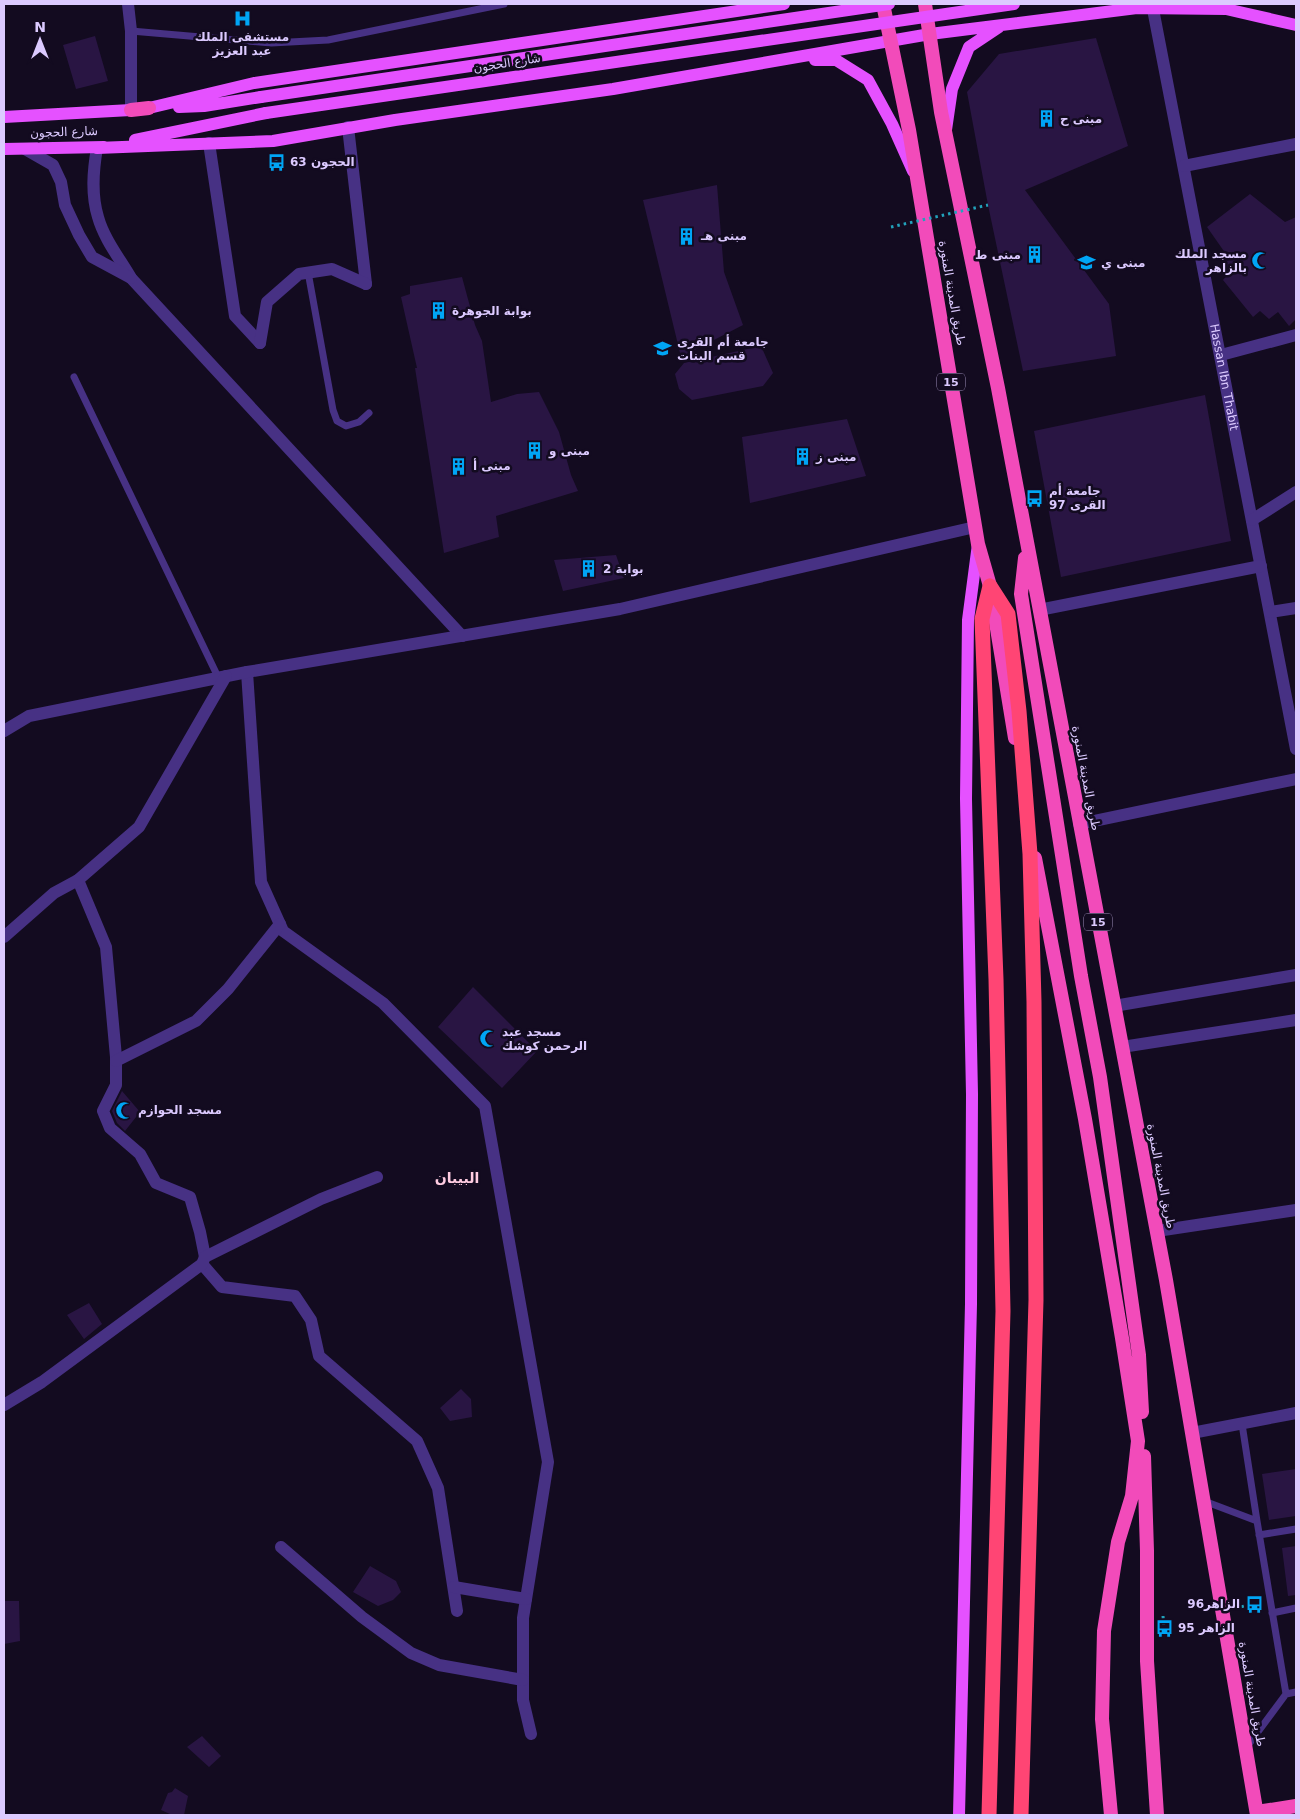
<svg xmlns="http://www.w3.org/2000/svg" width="1300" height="1819" font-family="'DejaVu Sans',Cairo,sans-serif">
<rect width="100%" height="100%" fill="#130b20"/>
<path fill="#291543" d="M95 36 108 81 76 89 63 45Z
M1096 38 1128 146 1025 190 1109 304 1116 356 1023 371 988 205 967 92 999 54Z
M717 185 724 272 743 325 681 357 643 200Z
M1250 194 1285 222 1296 217V319L1289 326 1278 312 1269 319 1260 311 1253 317 1223 280 1230 272 1222 264 1228 257 1207 227Z
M462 277 475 325 482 341 491 402 517 394 539 392 559 432 571 475 578 491 496 516 499 537 444 553 415 368H417L401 297 410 294V286Z
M761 346 773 373 763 386 692 400 679 389 675 374 684 363Z
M1205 395 1231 541 1061 577 1034 431Z
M847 419 866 476 750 503 742 437Z
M616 555 624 578 563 591 554 560Z
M473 987 537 1051 502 1088 438 1027Z
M122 1091 140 1112 125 1131 117 1123 112 1111Z
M89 1303 102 1324 84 1339 67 1315Z
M461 1389 471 1399 472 1417 450 1421 440 1408Z
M1296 1469V1516L1269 1520 1262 1474Z
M1296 1546V1595L1288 1596 1282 1548Z
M370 1566 396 1581 401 1592 393 1600 378 1606 353 1592Z
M4 1601H19L20 1641 4 1644Z
M202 1736 221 1756 209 1767 187 1747Z
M175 1788 188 1796 184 1815H172L161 1810 168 1793 172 1792Z"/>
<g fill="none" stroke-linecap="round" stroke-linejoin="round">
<path stroke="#22a2bb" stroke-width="3" stroke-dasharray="2.5 4" stroke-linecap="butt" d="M275 154 276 162
M1235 1608 1254 1604
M1163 1616 1164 1628"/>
<path stroke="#473184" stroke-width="7" d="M131 31 271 43 328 40 504 4
M308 272 333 410 337 421 346 426 359 422 369 413
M74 377 218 677
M1242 1424 1257 1521
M1204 1501 1257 1521 1286 1694 1246 1748
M1259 1535 1296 1529
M1272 1613 1296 1608
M1286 1694 1296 1692"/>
<g stroke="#473184" stroke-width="12">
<path d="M128 4 131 31V110"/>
<path id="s1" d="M1152 4 1296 749"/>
<path d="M348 127 366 284"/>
<path d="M209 143 235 316 260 343"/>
<path d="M97 148C93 171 91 194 98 217 104 239 120 259 131 278L462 636"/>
<path d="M25 149 53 165 61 182 65 205 79 235 92 257 131 278"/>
<path d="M1184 166 1296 144"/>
<path d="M260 343 267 302 299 274 332 269 366 284"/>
<path d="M1221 355 1296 335"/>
<path d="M1252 520 1296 492"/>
<path d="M1039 610 1261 566"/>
<path d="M1270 612 1296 608"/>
<path d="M247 672 261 882 283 931 383 1003 485 1106 548 1462 523 1618V1700L531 1734"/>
<path d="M4 731 29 716 247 672 620 609 975 527"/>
<path d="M1079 824 1296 779"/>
<path d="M78 880 106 947 116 1057V1085L103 1111 110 1128 140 1154 156 1183 190 1197 200 1232 205 1257"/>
<path d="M4 937 54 893 78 880 139 827 226 676"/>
<path d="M1114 1006 1296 975"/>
<path d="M1122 1047 1296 1020"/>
<path d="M116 1061 196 1021 228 989 280 924"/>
<path d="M1157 1231 1296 1210"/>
<path d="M202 1264 222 1287 295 1296 311 1320 319 1356 417 1441 438 1488 457 1611"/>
<path d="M4 1405 42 1382 202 1264 205 1257 321 1199 377 1177"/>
<path d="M1192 1433 1296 1413"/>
<path d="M281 1547 362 1617 411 1653 439 1665 523 1680"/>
<path d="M454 1587 526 1599"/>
</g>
<path stroke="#e551ff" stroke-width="12" d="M815 60H836L868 80 892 124 913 171
M179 107 204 106 261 97
M149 108 254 83 784 4
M4 117 131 110
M946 130 952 89 969 47 999 27
M135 140 266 113
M97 148 273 141 395 120 613 89 930 34 1137 8 1226 9 1296 25
M4 149 104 147
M959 1815 971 1304 972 1094 966 799 968 620 978 544"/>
<path stroke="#f24bba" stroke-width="14" d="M883 4 909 130 978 544 990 586 1015 738
M925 4 941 112 998 388 1166 1280 1257 1815
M131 110 149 108
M1025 558 1021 594 1081 976 1100 1077 1139 1355 1142 1412
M1035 858 1085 1119 1122 1338 1138 1441 1132 1496 1118 1542 1104 1631 1102 1719 1111 1815
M1144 1456 1147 1551V1661L1157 1815
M1257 1812 1296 1806"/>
<path stroke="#ff4574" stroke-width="15" d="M990 586 1008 614 1019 711 1030 854 1034 1002 1036 1300 1021 1815
M989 1815 1003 1311 996 979 982 619 990 586"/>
<path stroke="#22a2bb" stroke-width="3" stroke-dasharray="2.5 4" stroke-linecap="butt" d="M891 227 988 205"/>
<path stroke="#e551ff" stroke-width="12" d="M261 97 889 4
M266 113 1014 4"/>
</g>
<defs>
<symbol id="hospital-bare" viewBox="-9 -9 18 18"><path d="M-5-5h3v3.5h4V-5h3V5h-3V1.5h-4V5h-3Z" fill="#00a5f5" stroke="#130b20" stroke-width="2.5" paint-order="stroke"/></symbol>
<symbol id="building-bare" viewBox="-9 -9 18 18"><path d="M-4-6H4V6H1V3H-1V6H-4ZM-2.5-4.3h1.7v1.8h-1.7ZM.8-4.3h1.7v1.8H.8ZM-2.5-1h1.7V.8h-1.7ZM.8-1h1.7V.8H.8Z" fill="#00a5f5" stroke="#130b20" stroke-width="2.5" paint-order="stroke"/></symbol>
<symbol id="bus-bare" viewBox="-9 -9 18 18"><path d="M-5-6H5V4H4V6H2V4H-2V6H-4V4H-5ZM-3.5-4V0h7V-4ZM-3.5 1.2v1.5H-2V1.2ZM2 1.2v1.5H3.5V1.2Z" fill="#00a5f5" stroke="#130b20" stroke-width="2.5" paint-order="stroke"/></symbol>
<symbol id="mosque-bare" viewBox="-9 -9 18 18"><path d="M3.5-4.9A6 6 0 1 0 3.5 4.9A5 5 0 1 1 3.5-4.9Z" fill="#00a5f5" stroke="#130b20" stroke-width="2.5" paint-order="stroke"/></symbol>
<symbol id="university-bare" viewBox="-9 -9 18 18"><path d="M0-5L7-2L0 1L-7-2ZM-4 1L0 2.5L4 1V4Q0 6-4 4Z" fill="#00a5f5" stroke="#130b20" stroke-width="2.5" paint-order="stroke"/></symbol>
</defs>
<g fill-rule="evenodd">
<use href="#hospital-bare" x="230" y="6" width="25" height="25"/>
<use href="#building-bare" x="1034" y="106" width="25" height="25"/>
<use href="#bus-bare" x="264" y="150" width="25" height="25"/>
<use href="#building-bare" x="674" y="224" width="25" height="25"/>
<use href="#building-bare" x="1022" y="242" width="25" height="25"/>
<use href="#mosque-bare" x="1248" y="248" width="25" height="25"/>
<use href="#university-bare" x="1074" y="250" width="25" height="25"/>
<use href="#building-bare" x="426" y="298" width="25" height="25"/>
<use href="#university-bare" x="650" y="336" width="25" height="25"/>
<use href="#building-bare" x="522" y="438" width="25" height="25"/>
<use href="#building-bare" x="790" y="444" width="25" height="25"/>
<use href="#building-bare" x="446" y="454" width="25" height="25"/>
<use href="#bus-bare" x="1022" y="486" width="25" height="25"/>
<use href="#building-bare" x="576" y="556" width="25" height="25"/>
<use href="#mosque-bare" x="476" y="1026" width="25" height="25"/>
<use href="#mosque-bare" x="112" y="1098" width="25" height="25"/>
<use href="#bus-bare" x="1242" y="1592" width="25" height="25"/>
<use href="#bus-bare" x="1152" y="1616" width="25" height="25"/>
</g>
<g text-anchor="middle" stroke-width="5" stroke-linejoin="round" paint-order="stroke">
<g fill="#130b20" stroke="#a091bc" stroke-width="1">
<rect x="937" y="373.5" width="28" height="17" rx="4"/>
<rect x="1084" y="913.5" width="28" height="17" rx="4"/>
</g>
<g font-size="11" font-weight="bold" fill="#dccaff">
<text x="951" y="386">15</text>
<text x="1098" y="926">15</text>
</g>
<g font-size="12" font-weight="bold" fill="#dccaff" stroke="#130b20" text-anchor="start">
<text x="242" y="41" text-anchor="middle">مستشفى الملك<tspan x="242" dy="14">عبد العزيز</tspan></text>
<text x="1060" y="123">مبنى ح</text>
<text x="290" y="166">الحجون 63</text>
<text x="701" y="240">مبنى هـ</text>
<text x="1247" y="258" text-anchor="end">مسجد الملك<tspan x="1247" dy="14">بالزاهر</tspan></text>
<text x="1021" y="259" text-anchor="end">مبنى ط</text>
<text x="1101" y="267">مبنى ي</text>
<text x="452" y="315">بوابة الجوهرة</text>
<text x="677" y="346">جامعة أم القرى<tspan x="677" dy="14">قسم البنات</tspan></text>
<text x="549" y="455">مبنى و</text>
<text x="816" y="461">مبنى ز</text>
<text x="473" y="470">مبنى أ</text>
<text x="1049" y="495">جامعة أم<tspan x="1049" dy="14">القرى 97</tspan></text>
<text x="603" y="573">بوابة 2</text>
<text x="502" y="1036">مسجد عبد<tspan x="502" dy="14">الرحمن كوشك</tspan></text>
<text x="138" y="1114">مسجد الحوازم</text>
<text x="1240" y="1608" text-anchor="end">الزاهر96</text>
<text x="1178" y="1632">الزاهر 95</text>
</g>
<g font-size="12" fill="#dccaff" stroke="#130b20">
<text transform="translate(507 63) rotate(-9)" y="4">شارع الحجون</text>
<text transform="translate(64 132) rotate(-2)" y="4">شارع الحجون</text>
<text transform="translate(952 293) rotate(80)" y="4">طريق المدينة المنورة</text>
<text dy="4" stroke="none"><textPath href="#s1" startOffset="380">Hassan Ibn Thabit</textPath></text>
<text transform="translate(1086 778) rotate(79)" y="4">طريق المدينة المنورة</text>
<text transform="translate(1161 1176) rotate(79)" y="4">طريق المدينة المنورة</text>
<text transform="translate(1252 1694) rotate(80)" y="4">طريق المدينة المنورة</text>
</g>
<g font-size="14" font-weight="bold" fill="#ffcce1" stroke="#130b20">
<text x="457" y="1183">البيبان</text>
</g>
</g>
<rect width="1300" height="1819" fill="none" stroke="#dccaff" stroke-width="10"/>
<g transform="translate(40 40)" stroke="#130b20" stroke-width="4" paint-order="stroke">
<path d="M0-4L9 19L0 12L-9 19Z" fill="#dccaff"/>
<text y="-8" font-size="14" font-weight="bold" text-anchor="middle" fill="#dccaff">N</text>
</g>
</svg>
